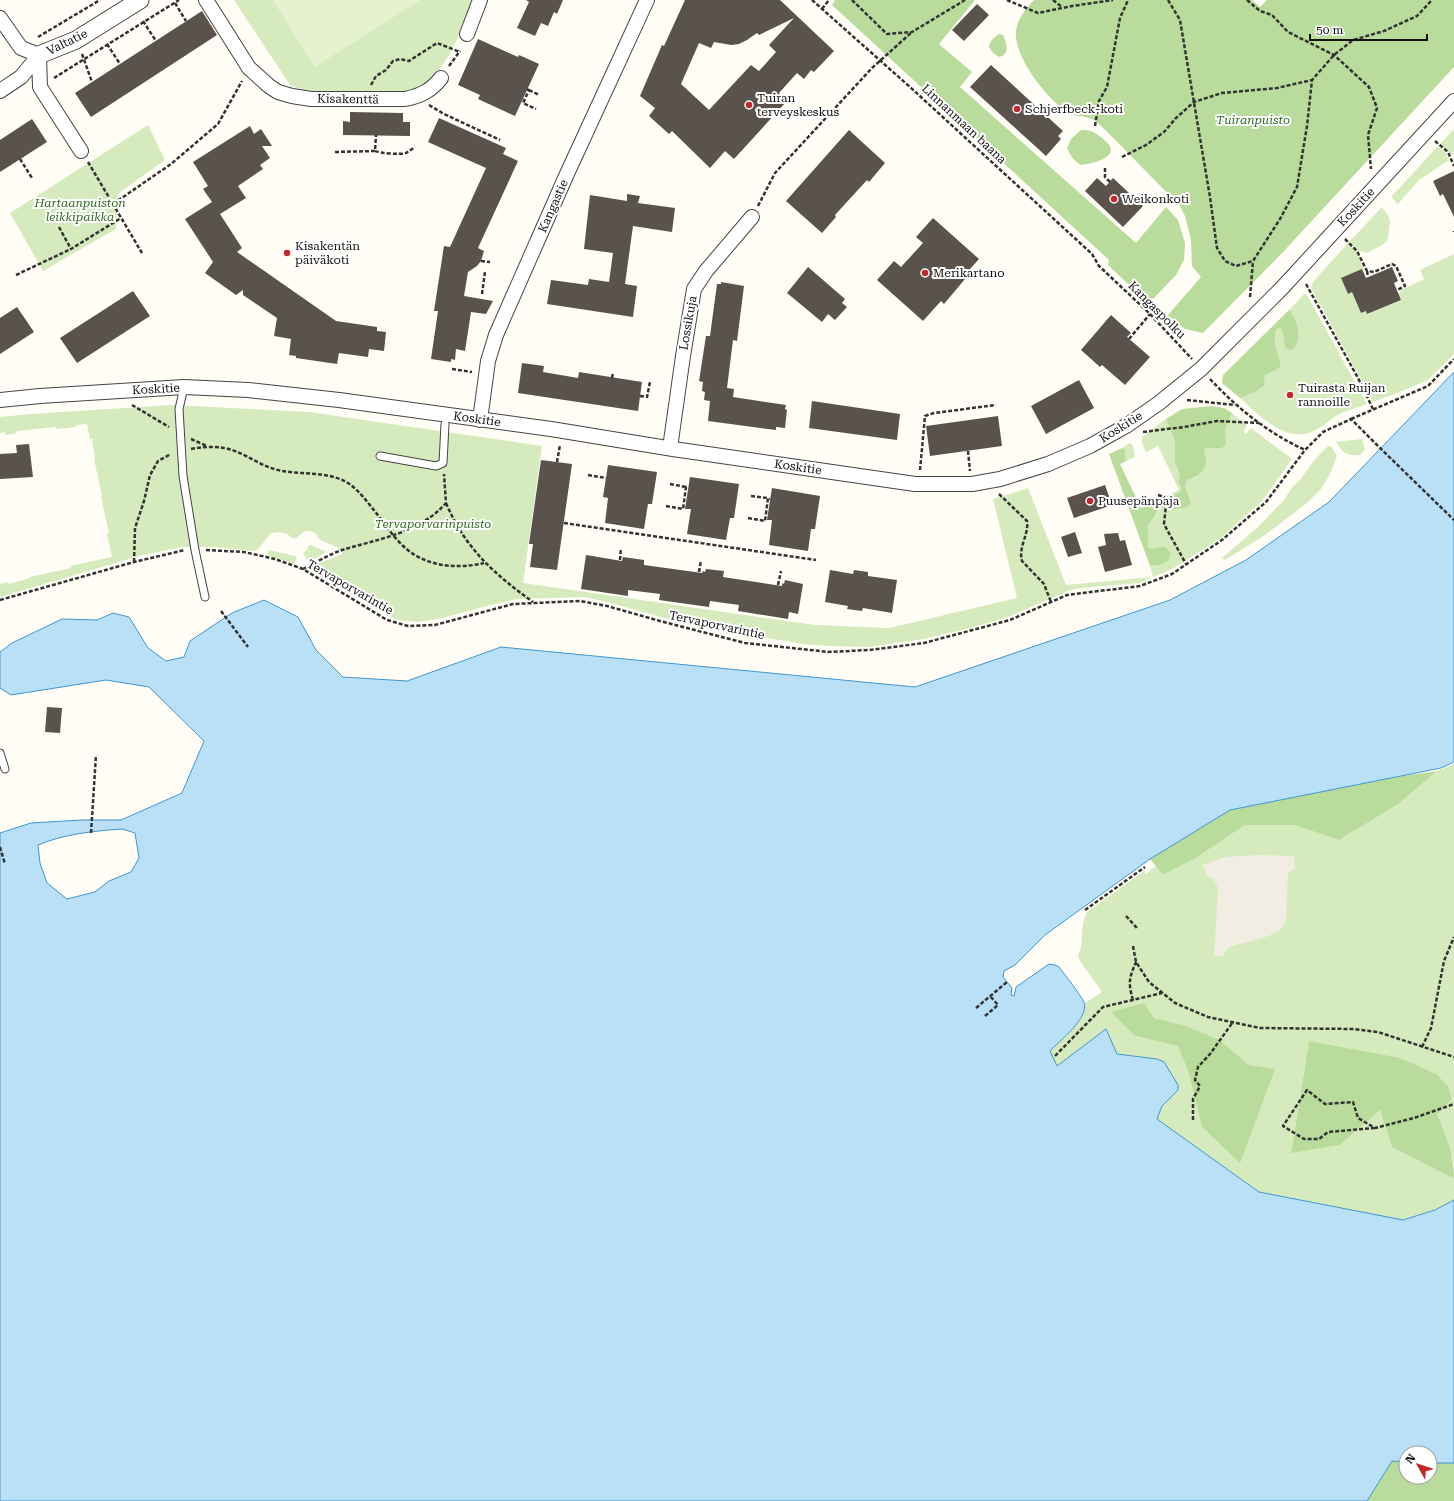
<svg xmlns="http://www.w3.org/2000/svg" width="1454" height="1501" font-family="'Roboto Serif',serif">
<rect width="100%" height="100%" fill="#fffdf5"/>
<path fill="#d5ebbd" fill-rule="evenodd" d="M234 0H273L315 66 420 0H472C461 31 443 87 405 92 388 94 370 92 353 92 332 92 309 95 290 85Z
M148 125 165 160 118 194 116 229 43 271 10 213Z
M1454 129V154L1452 155 1440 144Z
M1438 146 1445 152 1449 160 1419 180 1398 204 1391 197Z
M1382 207 1389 217 1390 223 1388 239 1384 244 1367 253 1359 251 1350 241Z
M1348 243 1356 251 1364 269 1341 279 1348 294 1352 292 1361 313 1366 311 1368 314 1401 300 1399 294 1401 290 1424 279 1420 270 1454 254V354L1428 380 1407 389 1373 402 1311 288 1313 282Z
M1304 294 1307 295 1367 404C1357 408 1346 410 1338 415 1328 421 1319 430 1309 433 1284 441 1256 413 1240 398L1254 393 1264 386 1265 375 1281 363C1277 351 1273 340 1276 328H1280L1283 334 1285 348C1299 355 1300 332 1297 324 1295 319 1292 314 1290 309Z
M172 405 309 412 542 446 523 583 815 625 889 628 1017 598 993 499 1028 488 1066 585 1153 577 1150 566 1160 565 1152 549 1148 547V525C1155 516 1159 514 1154 502L1179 490 1158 446 1146 452C1143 446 1140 442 1143 436L1166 419C1169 427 1174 436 1175 443 1175 458 1172 459 1180 474L1178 482 1182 489 1180 492 1188 507 1191 502 1185 486 1187 480 1195 478 1206 460 1203 449 1207 448H1222L1226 445 1224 428 1232 413 1247 425 1244 431 1245 434 1247 433 1251 428 1292 459 1263 500 1221 538 1174 568 1139 583 1081 588 1068 591 1008 617 971 628 923 639 869 647 829 646 803 644 686 624 607 602 585 597 518 599 494 604 439 619 417 622 398 620 389 616 313 571 312 568 314 565 343 554 337 547 320 540 315 533C304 527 302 534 295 539L290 537 288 534 278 532 271 533 258 549 255 551 215 547H181L139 556 0 597V584L8 582 9 584 30 578V577L71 568 70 566 112 557 107 534 109 533 101 497 102 496 94 459H95L92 439H90L87 424 76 425V427L56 429V427L17 431 16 433 6 435 5 432 0 433V417L31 414Z
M1362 439 1365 450 1360 455C1346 456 1343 453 1336 442Z
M1130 443 1133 446 1135 457 1126 461 1125 450 1122 448Z
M1328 446H1331L1337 456 1331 472 1322 488 1307 503 1265 535 1225 560 1222 558 1258 527 1284 500 1293 486 1300 480 1315 459Z
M309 545H311L326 552 311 561 307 560 303 553 306 551Z
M269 550 295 556 297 559 294 563 269 556 268 554Z
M1454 764V1164L1446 1134 1437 1114 1309 1041 1291 1152 1340 1145 1380 1110 1392 1147 1454 1179V1200L1435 1210 1403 1220 1259 1192 1157 1119 1162 1106 1178 1090V1085L1157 1059 1117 1054 1057 1066 1049 1051 1079 1022 1084 1013 1085 1003 1102 992 1080 961 1078 955 1081 948 1083 923 1087 912 1144 871 1146 874 1156 866 1163 875 1196 858 1245 825H1294L1339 840 1397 805 1437 771ZM1144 1003 1154 1018 1220 1040 1249 1065 1240 1162 1202 1127 1189 1074 1178 1046 1135 1036Z"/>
<path fill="#b9dc9c" d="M835 0H975L939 44 972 72 960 87 1136 243 1166 207 1178 220 1185 243 1184 260 1176 275 1154 298 1146 301 1108 265 1109 260 832 5Z
M1034 0H1252L1260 7 1267 0H1454V67L1283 252 1203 333 1185 329 1167 316 1201 277 1192 266 1191 240 1185 216 1180 206C1152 178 1125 149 1097 122 1090 116 1079 117 1071 114 1049 103 1013 56 1016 31 1018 17 1026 9 1034 0Z
M999 34 1003 35C1007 43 1010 55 999 57L993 53 989 47C990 41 994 37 999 34Z
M1081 130C1084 130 1088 130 1091 131 1096 133 1111 143 1111 150 1110 160 1089 164 1081 165 1074 161 1070 155 1067 148L1071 139Z
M1290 309C1292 314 1295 319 1297 324 1300 332 1299 356 1285 348L1283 334 1280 328 1276 329C1273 340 1277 352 1281 363L1279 368 1265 375 1264 386 1254 393 1240 398 1222 383 1223 375Z
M1211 406 1224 408 1232 413 1225 428 1226 445 1222 448H1207L1204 449C1204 453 1205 455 1206 459 1207 470 1196 478 1187 480L1185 486 1191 502 1188 507 1174 509 1170 505 1169 498 1180 492 1182 489 1178 482 1180 474C1172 459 1175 458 1175 443 1174 436 1169 427 1166 419L1182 409Z
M1122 448 1125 450 1126 461 1120 464 1141 508 1154 502C1159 514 1155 516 1148 525V547L1152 549C1162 547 1165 544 1171 554L1168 561 1160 565 1150 566 1109 454Z
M1437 771 1397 805 1339 840 1294 825H1245L1196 858 1163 875 1150 859 1230 810 1396 777Z
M1144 1003 1154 1018 1185 1026 1220 1040 1249 1065 1275 1069 1240 1163 1202 1127 1189 1074 1178 1046 1135 1036 1111 1012Z
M1309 1041 1400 1058 1436 1074 1448 1086 1452 1099 1437 1114C1447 1135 1454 1155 1454 1179L1392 1147 1380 1110 1340 1145 1291 1153Z
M1392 1461 1406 1462V1477H1430V1463H1454V1501H1367Z"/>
<path fill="#e6f2cf" d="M273 0H420L315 67Z"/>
<path fill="#f1ede2" d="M1258 855 1294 856 1295 868 1288 874 1286 920 1282 928 1269 936 1236 945 1228 948 1223 956 1214 955 1218 890 1216 883 1212 878 1207 876 1203 865 1225 857Z"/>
<path fill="#b9e0f7" stroke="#3f96cf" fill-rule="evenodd" d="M1454 372V762L1441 768 1230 810 1150 859 1045 935 1015 965 1004 971 1003 977 1012 988 1011 995 1014 996 1016 987 1049 964 1055 965 1059 967C1065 975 1080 994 1084 1002 1090 1018 1059 1041 1050 1051L1057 1066 1106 1029 1117 1054 1157 1059 1164 1062 1178 1085V1090L1162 1106 1157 1119 1259 1192 1403 1220 1435 1210 1454 1200V1463H1430V1453H1406V1462L1392 1461 1367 1501H0V833L31 823 81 820H121L182 793 204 741 149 687 106 680 11 695 0 688V652L12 643 62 619 97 620 113 613 129 617 148 648 166 661 184 657 190 641 232 613 264 600 298 617 316 650 343 677 407 681 501 647 915 687 1170 600 1246 560 1329 502ZM122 829 135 833 139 858 131 872 109 881 95 892 67 899 47 883 40 863 38 845C64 834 94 831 122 829Z"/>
<path fill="#5a524d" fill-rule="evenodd" d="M526 0H563L557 14 554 12 548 26 541 23 535 36 517 28 529 2Z
M685 0H780L834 51 814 72 811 70 804 79 797 73 779 93 787 101 734 159 725 151 710 168 672 131 669 134 649 116 655 108 640 96 662 45 664 46ZM794 18 769 45 776 52 759 71 751 65 709 110 681 84 699 43 711 48 714 42 731 45 739 44 747 40 757 33 759 35Z
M977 4 989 15 964 41 952 30Z
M202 11 217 35 91 117 75 93Z
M478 39 518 57 519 55 539 64 515 116 478 99 480 95 458 85Z
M991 65 1063 131 1058 136 1061 139 1046 156 970 87Z
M350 112 403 113V122H410V136L343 135V121L350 122Z
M439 118 506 148 503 154 518 161 478 248 484 251 481 261 477 266 468 272 464 296 493 301 486 314 471 312 465 351 456 349 455 360 451 359V362L431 359 438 311H434L444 246 450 247 486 168 428 142Z
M32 119 47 142 0 172V140Z
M250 126 254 134 261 129 272 146H262L270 158 260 165 263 169 238 186 246 198 220 214 242 248 237 252 336 321 377 327V331L386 332 384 351 369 349 368 357 339 353 337 364 296 358V356L289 355 291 339 274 336 277 318 243 295V290L236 295 205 273 213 262 185 219 212 202 203 189 208 186 193 162Z
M849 130 885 163 869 182 867 180 835 215 836 217 822 233 786 201Z
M1454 171V217L1443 194 1440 196 1433 181Z
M1097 178 1106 186 1113 178 1143 206 1123 227 1085 191Z
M627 194 640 196 638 203 675 208 672 232 633 226 625 284 637 286 633 317 547 304 551 280 588 285 589 279 609 282 613 253 584 249 590 195 627 201Z
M933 218 979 259 963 277 965 279 944 304 941 301 923 321 877 280 894 261 901 267 923 243 916 237Z
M808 267 845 299 842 303 847 307 835 320 828 314 822 322 787 293Z
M1392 267 1398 281 1394 283 1401 300 1367 314 1366 311 1361 313 1352 292 1348 294 1341 278 1362 269 1366 278Z
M721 282 744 286 737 341 733 340 727 388 734 389 733 397 786 405 785 409 787 410 785 428 776 427V430L708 421 710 401 704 400 705 392 702 391 703 382 699 381 706 336H710L717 284H721Z
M133 291 150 316 77 363 60 338Z
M17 307 34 332 0 354V318Z
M1111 315 1131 333 1127 337 1150 357 1125 385 1102 365 1100 367 1081 350Z
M522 363 544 366 543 372 578 378 579 372 642 382 638 411 518 393Z
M1079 380 1094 408 1046 434 1031 406Z
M812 401 900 414 897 440 809 428Z
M998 416 1002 446 930 456 926 426Z
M29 444 33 477 0 479V454L17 453 16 445Z
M541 460 572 464 557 570 530 567 533 544H529Z
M608 465 657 472 652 504H648L644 529 605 523 608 498 603 497Z
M690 477 739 484 734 518H730L726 540 687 534 691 509H685Z
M1105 485 1112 505 1074 518 1067 498Z
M772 488 820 496 815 529H811L808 551 769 545 772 520H767Z
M1075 532 1082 553 1068 557 1061 537Z
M1118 533 1120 541 1125 540 1132 565 1105 572 1098 547 1106 545 1104 534Z
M586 555 622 561 623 557 644 560V565L702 573 703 571 705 572 706 569 724 571 723 577 782 586V583L784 584 785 580 803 584 798 614 789 612 788 619 738 611 739 605 710 601 709 607 659 600 660 594 628 590V596L581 589Z
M830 570 853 574 854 570 868 572V576L897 580 892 613 863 608 862 611 847 609 848 606 825 602Z
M47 707 62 708 60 733 45 732Z"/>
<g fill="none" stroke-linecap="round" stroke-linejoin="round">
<defs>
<path id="service" d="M184 387 179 409 183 476 195 550 205 597
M380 456 436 466 443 463 445 424
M0 753 5 769"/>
<path id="minor" d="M206 0 249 68 269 86 278 92 292 96 311 99H405C420 96 431 91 441 78
M0 18 21 48 39 55
M467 34 480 0
M39 55 40 87 81 151
M0 91 21 77 39 55
M0 400 40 396 184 387 248 390 339 400 551 429 673 449 915 484H972L1000 479 1048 464 1090 446 1126 426 1159 403 1201 369 1282 288 1454 101
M480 420 488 361 496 335 566 176 647 0
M670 448 683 356 694 289 706 271 752 217"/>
<path id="tertiary" d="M39 55 76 40 140 0"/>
</defs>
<use href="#service" stroke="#444" stroke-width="9"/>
<use href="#minor" stroke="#444" stroke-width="16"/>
<use href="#tertiary" stroke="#444" stroke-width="19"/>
<path stroke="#333" stroke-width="2.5" stroke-dasharray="4 2" stroke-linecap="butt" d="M812 0 910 87 1092 254 1099 266 1150 314 1192 359
M852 0 887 34 912 32 965 0
M1007 0 1038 13 1072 6 1113 0
M1053 0 1062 7
M1168 0 1180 20 1210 197 1217 248 1225 261 1236 266 1253 261 1280 219 1297 187 1307 126 1312 80 1334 55 1353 40 1384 31 1417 16 1432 0
M1247 0 1260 11 1272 15 1288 32 1334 55 1369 87 1377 108 1368 135 1371 169
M175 3 186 21
M822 9 829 0
M143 21 156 41
M38 37 100 0
M107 44 120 64
M82 54 92 82
M449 66 460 51
M54 78 179 0
M371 85 376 76 386 70 393 61 400 59 409 61 437 43 460 52
M527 89 529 90 523 103 536 109
M529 90 539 95
M429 105 444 114 500 140
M1095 126 1099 101 1107 87 1120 18 1128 0
M1435 141 1448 152 1454 166
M375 151C379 153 402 155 406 153 409 151 412 149 415 147
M335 152 375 151 376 135
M1122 157 1146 145 1164 132 1176 118 1194 102 1222 93 1277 88 1312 80
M20 159 32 178
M88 162 142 253
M1105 168V177L1110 182
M113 204 171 164 218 124 242 81
M758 206 775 173 872 68 912 32
M59 227 71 249 121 218
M1454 232V231
M1345 239 1357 251 1367 271 1374 272 1392 264 1396 266 1405 286 1397 290
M481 261 490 262
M1367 271 1368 277
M16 275 71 249
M1306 284 1358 378 1373 409
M482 294 485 272
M1250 297 1253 261
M1129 339 1150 314
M452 369 472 372
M612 378 613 373
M1210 379C1237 408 1268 433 1305 450
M640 396 647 397 650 382
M1187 400 1235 405
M132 405 169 427
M1351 419 1428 386 1454 359
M1143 432 1184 427 1217 421 1259 423
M191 439 207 446
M191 449C202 447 213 446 224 448 242 451 257 464 274 469 298 476 327 470 348 483 360 491 368 503 377 514 387 527 396 541 409 551 430 567 459 569 484 563
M968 451 970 471
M557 462 560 445
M920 470 925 416 934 413 996 405
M588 475 606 478
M670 484 686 487
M999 494 1027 521C1029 535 1018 547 1022 561L1044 584 1051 602
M1158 495 1164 497 1166 505 1164 524 1186 564
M751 496 768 498
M446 503C465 548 494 574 533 602
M666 506 683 509 686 487H688
M748 518 765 521 768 498 770 499
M564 523 816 560
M206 550 244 552 275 559 303 569 387 620 408 626 435 625 513 604 580 601 607 606 660 621 745 643 829 652 869 650 924 643 1010 620 1067 595 1140 586 1172 574 1222 540 1266 502 1305 450 1323 432 1351 419 1376 444 1454 520
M620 560 621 548
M134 562 135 528 144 501 150 475 158 461 171 454
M303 569C315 563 328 555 342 550 378 539 420 533 446 503L444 474
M699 572 701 560
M778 585 781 571
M0 600 134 562 185 550
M221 611 248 647
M91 833 96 755
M0 847 5 864
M1085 910 1145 867
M1126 916 1137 928
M1133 946 1136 962 1149 982 1175 1003 1208 1017 1260 1028 1354 1029 1378 1032 1454 1057
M1133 1000C1128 983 1129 978 1136 962
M976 1008 1007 982
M985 1016 998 1005 990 996
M1422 1047 1431 1028 1444 961 1454 937
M1055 1056 1103 1007 1162 993
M1193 1120V1099L1200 1086 1195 1080 1198 1067 1210 1054 1233 1022
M1375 1128 1328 1132 1319 1139H1304L1283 1126 1307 1090 1325 1104 1353 1102 1358 1118 1375 1128 1414 1118 1454 1104"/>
<use href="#service" stroke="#fff" stroke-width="7"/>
<use href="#minor" stroke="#fff" stroke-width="14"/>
<use href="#tertiary" stroke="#fff" stroke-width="17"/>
</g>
<g fill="#c4262e" stroke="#fff" stroke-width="1.5">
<circle cx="749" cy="105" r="4"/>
<circle cx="1017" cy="109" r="4"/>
<circle cx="1114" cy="199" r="4"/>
<circle cx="287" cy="253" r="4"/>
<circle cx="925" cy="273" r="4"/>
<circle cx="1290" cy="395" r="4"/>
<circle cx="1090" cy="501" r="4"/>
</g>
<g text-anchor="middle" stroke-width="4" stroke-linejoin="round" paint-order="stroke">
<g font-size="12" fill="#111" stroke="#fff">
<text transform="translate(67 42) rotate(-26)" y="4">Valtatie</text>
<text transform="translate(348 99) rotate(1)" y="4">Kisakenttä</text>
<text transform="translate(964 124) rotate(43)" y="4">Linnanmaan baana</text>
<text transform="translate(553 206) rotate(-66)" y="4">Kangastie</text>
<text transform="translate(1356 207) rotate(-47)" y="4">Koskitie</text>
<text transform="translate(1157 310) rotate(45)" y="4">Kangaspolku</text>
<text transform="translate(688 323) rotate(-80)" y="4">Lossikuja</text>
<text transform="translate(156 389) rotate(-3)" y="4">Koskitie</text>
<text transform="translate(477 419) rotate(8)" y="4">Koskitie</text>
<text transform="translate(1121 427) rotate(-32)" y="4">Koskitie</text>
<text transform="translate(798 467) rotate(8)" y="4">Koskitie</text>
<text transform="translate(350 587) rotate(30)" y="4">Tervaporvarintie</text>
<text transform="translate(717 625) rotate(12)" y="4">Tervaporvarintie</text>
</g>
<g font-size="12" fill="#111" stroke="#fff" text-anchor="start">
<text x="757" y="102">Tuiran<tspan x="757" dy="14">terveyskeskus</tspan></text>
<text x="1025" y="113">Schjerfbeck-koti</text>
<text x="1122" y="203">Weikonkoti</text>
<text x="295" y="250">Kisakentän<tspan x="295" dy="14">päiväkoti</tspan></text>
<text x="933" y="277">Merikartano</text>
<text x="1298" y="392">Tuirasta Ruijan<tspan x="1298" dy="14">rannoille</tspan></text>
<text x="1098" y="505">Puusepänpaja</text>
</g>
<g font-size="12" font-style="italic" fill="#2f6b1f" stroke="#fff">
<text x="1253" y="124">Tuiranpuisto</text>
<text x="80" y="207">Hartaanpuiston<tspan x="80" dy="14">leikkipaikka</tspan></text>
<text x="433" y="528">Tervaporvarinpuisto</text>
</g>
</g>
<g transform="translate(1418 1465) rotate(309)"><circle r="19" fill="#ffffff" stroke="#a0a0a0"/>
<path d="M0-3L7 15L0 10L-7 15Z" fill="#c4262e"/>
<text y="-6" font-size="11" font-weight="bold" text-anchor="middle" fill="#111111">N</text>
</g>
<path d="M1310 34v6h117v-6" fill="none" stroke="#111111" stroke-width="2"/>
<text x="1316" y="34" font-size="12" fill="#111111" stroke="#ffffff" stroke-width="3" paint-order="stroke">50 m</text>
</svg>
